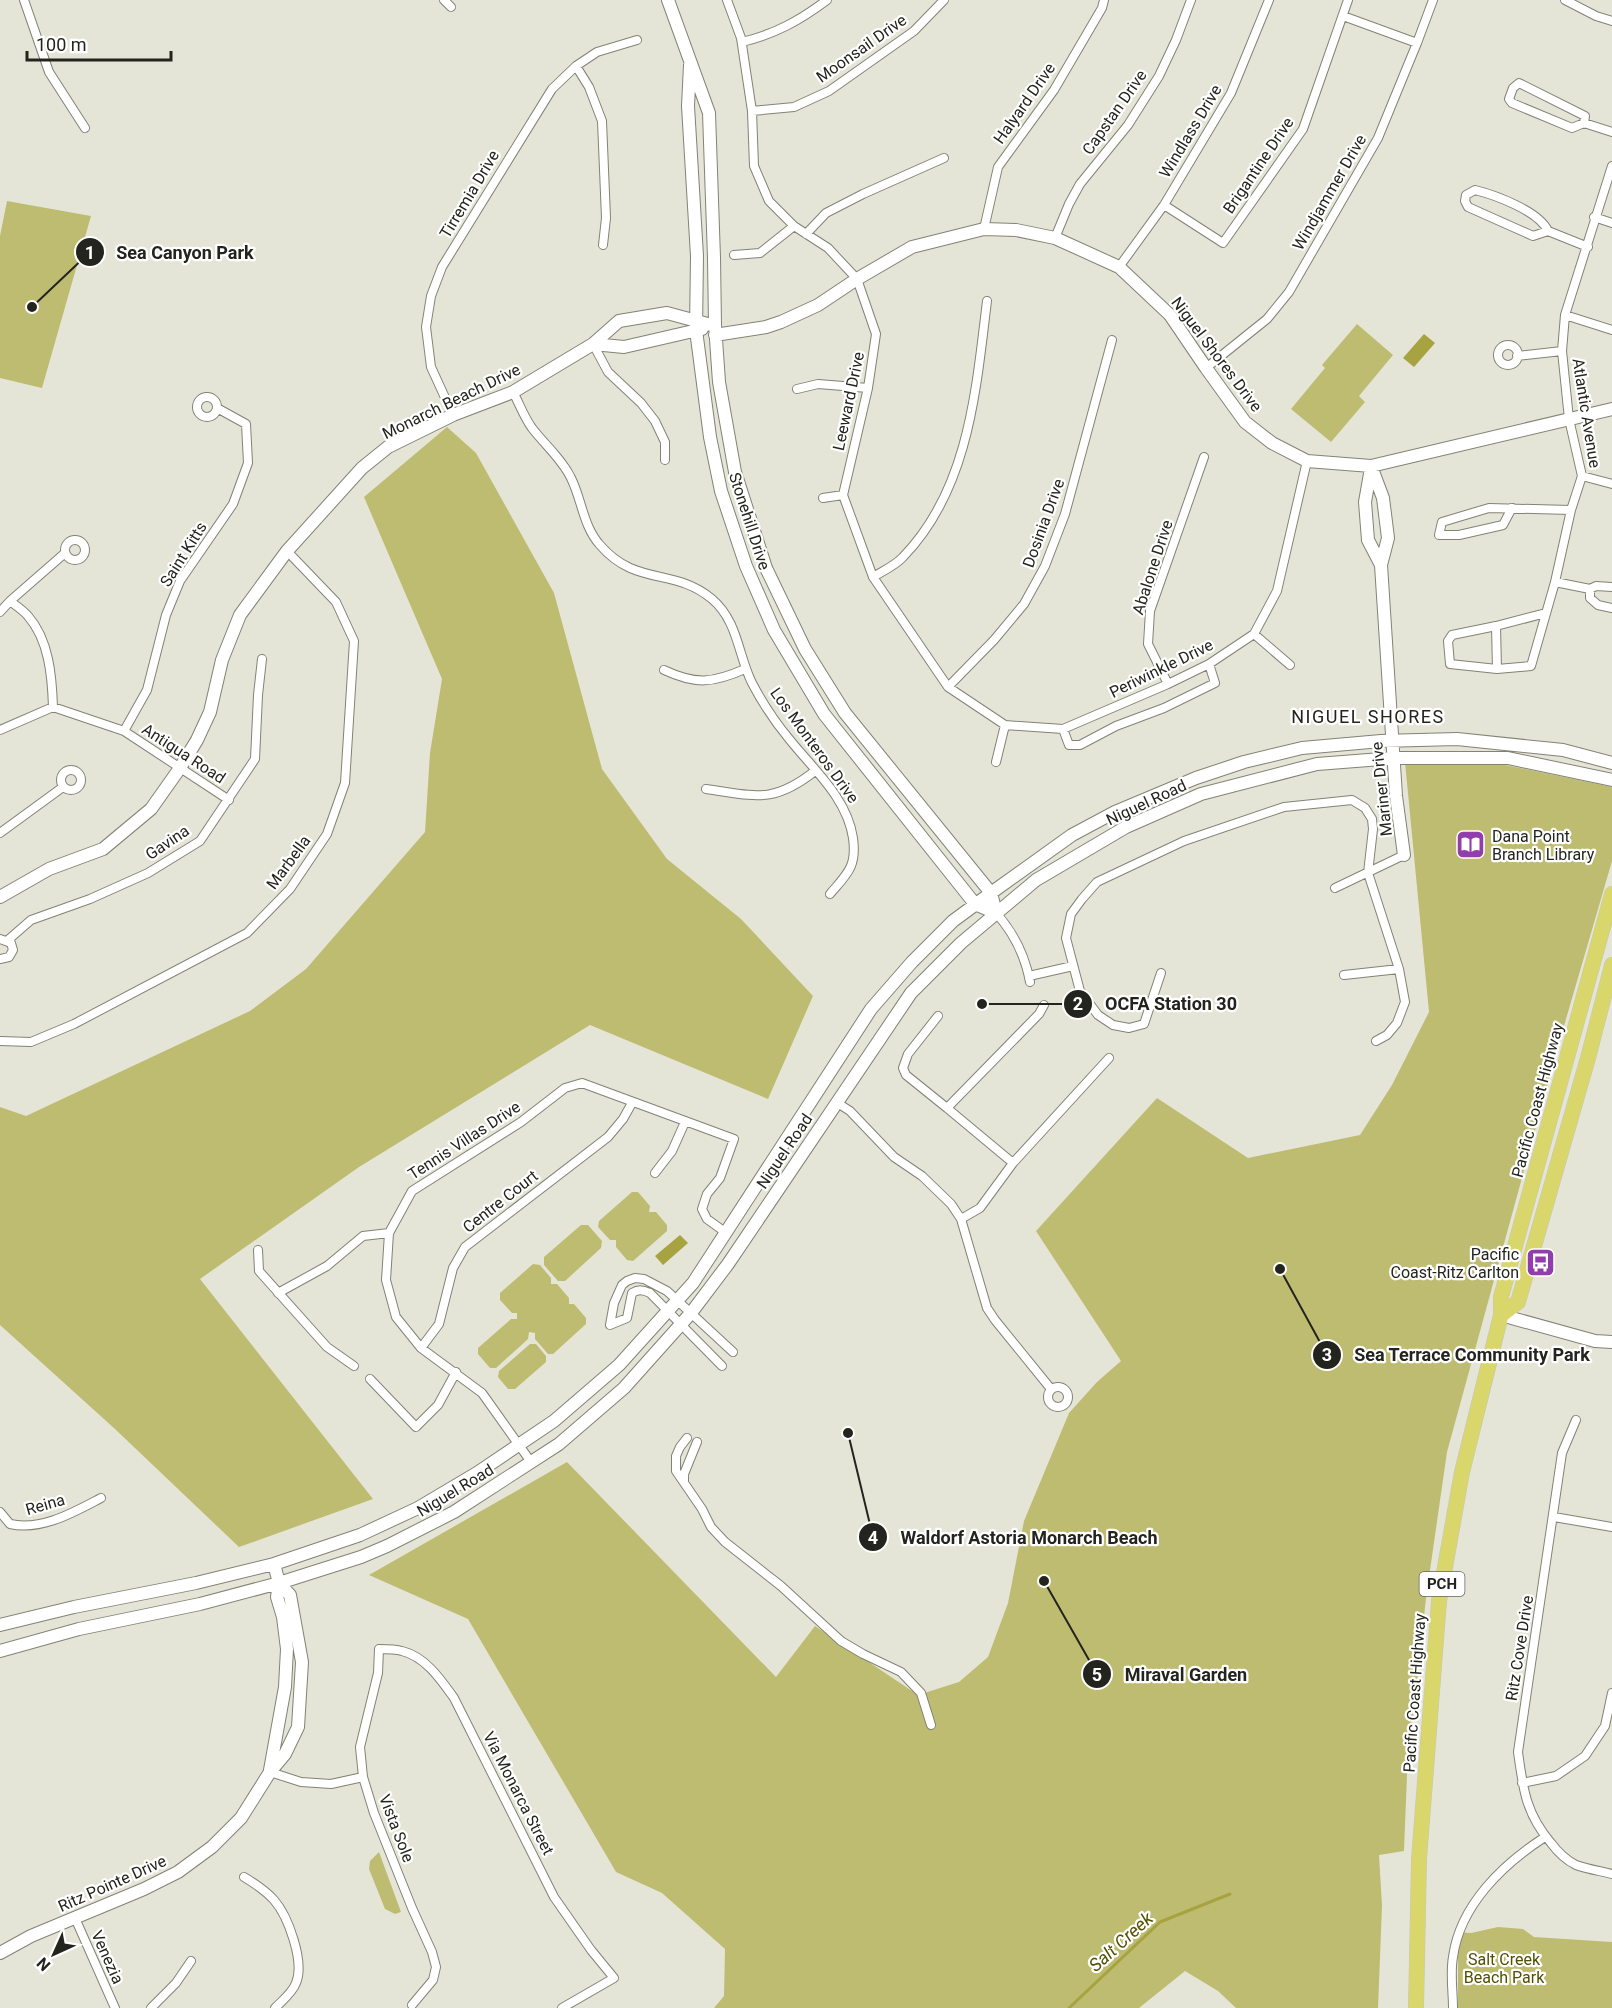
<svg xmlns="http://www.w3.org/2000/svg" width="1612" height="2008" font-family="Roboto,sans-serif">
<rect width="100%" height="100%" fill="#e5e5d7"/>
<path fill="#bebc71" d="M7 201 91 216 42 388 0 378V236Z
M1357 324 1393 355 1359 396 1365 402 1331 442 1291 409 1325 368 1322 365Z
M447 427 476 453 554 593 602 769 667 859 741 919 813 996 768 1099 590 1025 359 1167 200 1279 373 1499 239 1547 115 1429 0 1325V1107L26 1116 250 1011 306 969 425 832 430 753 442 679 364 497Z
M1486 761 1612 787V861L1557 1050 1447 1452 1426 1598 1407 1775 1404 1851 1379 1855 1382 1906 1378 2008H1236L1218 1991 1185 1971 1139 2008H714L724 1996 725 1949 662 1893 616 1872 468 1619 369 1575 567 1462 776 1677 815 1626 918 1695 959 1682 988 1657 1008 1603 1024 1521 1069 1413 1097 1382 1121 1361 1036 1231 1157 1098 1248 1158 1360 1135 1392 1085 1429 1012 1405 762Z
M632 1192H638L650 1206 649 1212H656L667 1225V1231L633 1261 627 1260 616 1247V1240H610L598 1227 599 1221Z
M581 1225H588L602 1241 601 1248 565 1281H558L544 1265V1257Z
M533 1264 540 1265 551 1278V1284H557L569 1298V1304H574L586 1318V1324L553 1354H548L535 1339V1333L529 1332 528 1339 496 1368H490L478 1354V1348L511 1319H517V1313H512L500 1300V1293Z
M530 1344H536L546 1356V1362L515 1389H508L498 1377 499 1371Z
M379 1852 401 1912 395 1914 385 1909 369 1869 370 1861Z
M1498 1927 1523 1929 1534 1937 1612 1942V2008H1458V1932L1471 1933Z"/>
<path fill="#a6a340" d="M1424 334 1435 343 1414 367 1403 358Z
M680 1235 688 1243 663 1265 655 1256Z"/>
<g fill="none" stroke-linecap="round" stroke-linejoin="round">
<path stroke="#a6a340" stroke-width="3" d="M1069 2008 1160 1922 1230 1894"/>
<defs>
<path id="street" d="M24 0 49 72 85 128
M444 0 451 7
M727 0 741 38 752 111 754 166 769 201 794 226 828 248 857 279 876 334 868 388 843 495 873 577 948 687 1005 725 1063 729 1168 684 1209 664 1254 634 1277 591 1307 461
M1565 0 1596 16 1612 21
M1343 16 1417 43
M742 42C775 34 799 21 827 0
M576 66 589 87 602 121 606 218 603 245
M752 111 794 107 829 91 914 31 944 0
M1584 123 1585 116 1519 83 1513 88 1509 99 1512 103 1572 128 1584 123 1612 132
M1164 205 1223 243 1303 129 1348 0
M1594 217 1612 223
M984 229 998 167 1054 90 1102 8 1104 0
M1548 231C1539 211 1495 195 1475 190L1466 195 1465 201 1468 207 1533 236 1548 231 1588 247
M806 234 826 213 863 194 944 158
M1055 238 1069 204 1080 184 1128 125 1159 76 1176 40 1191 0
M734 255 760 253 794 226
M1119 267 1164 205 1231 93 1269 0
M1565 315 1612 330
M593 344 608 372 641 403 655 421 665 442V460
M1498 355a10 10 0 1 1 20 0a10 10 0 1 1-20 0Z
M1517 356 1562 351
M1206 368 1267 319 1289 292 1378 138 1417 43 1433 0
M797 389 818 384 868 388
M513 392C519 403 524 417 532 428 545 445 562 459 571 478 582 500 583 526 600 545 636 587 674 567 712 599 738 621 738 655 752 683 763 704 775 722 790 740 814 770 847 798 853 838 857 867 847 874 830 894
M197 407a10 10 0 1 1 20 0a10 10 0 1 1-20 0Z
M453 415 431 367 426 327 431 296 442 267 552 89 576 66 597 52 637 40
M1582 476 1612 484
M823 498 843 495
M1512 508 1503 525 1459 535H1439L1442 522 1489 508 1571 510
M65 550a10 10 0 1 1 20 0a10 10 0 1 1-20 0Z
M873 577C883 571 896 565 903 557 969 489 976 390 987 301
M1555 582 1590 589 1596 586 1612 587
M1590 589V598L1598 605 1612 608
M10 601C15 605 23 610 28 616 49 640 52 676 53 707
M0 612 10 601 65 553
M1546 613 1496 626 1452 635 1448 641 1450 664 1497 669 1531 666 1555 582 1571 510 1582 476 1569 419 1562 351 1565 315 1612 166
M1496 626 1497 669
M1254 634 1290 665
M664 670C696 685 713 683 745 669
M1168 684 1148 644 1150 611 1204 457
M948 687 994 640 1024 604 1045 566 1065 514 1112 340
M1063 729 1069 745H1080L1116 726 1164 708 1215 683 1209 664
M0 730 53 707 124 731 229 800
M124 731 147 690 166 615 180 581 233 504 248 463 246 424 217 408
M996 762 1005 725
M61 780a10 10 0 1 1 20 0a10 10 0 1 1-20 0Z
M706 789C756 796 773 804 815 771
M0 833 63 787
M1335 888 1404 855
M996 913C1014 933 1025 955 1030 982
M0 939 11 943 13 950 9 957 0 959
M8 940 31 920 90 899 148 873 200 841 255 759 258 695 262 659
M1161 973 1144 1024 1129 1028 1113 1025 1098 1015 1080 991 1066 938 1071 914 1082 899 1097 882 1184 841 1284 807 1352 800 1365 808 1372 819 1373 829 1368 873 1399 969 1405 1002 1397 1023 1387 1035 1376 1041
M1344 975 1399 969
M1029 976 1073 966
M938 1016 908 1054 903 1068 906 1075 947 1108
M0 1041 31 1042 74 1024 247 933 290 889 327 834 345 783 354 641 336 602 287 551
M836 1102 850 1111 894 1157 922 1176 951 1204 961 1219 987 1308 995 1320 1051 1389
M1013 1163 947 1108 1039 1014 1044 1005
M655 1173 672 1151 685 1122
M961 1219 980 1208 1013 1163 1109 1058
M258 1250 259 1271 327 1347 354 1366
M278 1293 327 1266 363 1236 389 1233
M421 1348 439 1324 453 1268 465 1247 608 1137 623 1119 632 1103
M722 1366 650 1293C643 1290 639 1289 632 1293L627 1318 610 1325 614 1303 622 1285 627 1281 635 1278 644 1279 667 1291 733 1352
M370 1379 416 1427 438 1405 456 1372
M1048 1397a10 10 0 1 1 20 0a10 10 0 1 1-20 0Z
M1576 1420 1562 1453 1518 1752C1523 1789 1526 1814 1551 1843 1557 1851 1566 1860 1576 1865 1587 1869 1600 1871 1612 1874
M687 1438 680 1447 676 1456V1471L702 1509 711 1527 725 1542 781 1586 841 1641 863 1654 901 1672 921 1693 931 1725
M531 1462 482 1393 421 1348 396 1317 386 1280 389 1233 412 1191 521 1122 565 1088 582 1083 734 1139 720 1178 707 1194 702 1209 707 1219 725 1232
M684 1482V1474L697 1442
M0 1512 10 1524C42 1531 74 1512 101 1498
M1554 1517 1612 1527
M270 1772 301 1782 331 1784 363 1777
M1522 1783 1556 1776 1585 1756 1605 1726 1612 1693
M244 1877C254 1883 265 1890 274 1900 288 1916 305 1962 296 1983 293 1992 282 2001 275 2008
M75 1918 115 2008
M412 2005 433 1980 436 1967 432 1952 412 1908 374 1813 363 1777 360 1747 378 1673 379 1649C386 1649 395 1649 402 1651 426 1657 441 1680 454 1698L554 1897 591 1950 614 1978 562 2008
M151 2008 176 1983 191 1961
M1453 2008C1453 1992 1450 1973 1453 1957 1460 1905 1503 1864 1545 1837"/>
<path id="secondary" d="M668 0 709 113 714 258 715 325 719 382 735 472 766 568 805 649 845 713 991 893 996 913
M690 65 688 106 697 256 696 330 710 437 721 491 746 566 774 630 824 714 975 904 996 913
M715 335 766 327 781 322 818 305 857 279 912 247 984 229 1016 230 1055 238 1119 267 1170 315 1206 368 1245 422 1272 443 1307 461 1371 466 1612 409
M593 344 624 347 702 329
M1371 466 1383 498 1388 538 1381 565 1396 796 1404 855
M1371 468 1365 502 1368 540 1381 565
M0 897 49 869 103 849 151 809 180 768 197 740 210 712 222 660 240 615 287 551 362 468 388 447 453 415 513 392 593 344 619 321 667 313 715 326
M1501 1315 1595 1341 1612 1342
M0 1625 74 1607 196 1583 274 1564 360 1535 418 1508 477 1473 554 1421 619 1365 693 1283 871 1009 912 962 953 921 991 893 1072 835 1115 812 1196 778 1244 762 1302 748 1381 741 1457 739 1563 750 1612 763
M0 1651 79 1629 200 1604 279 1583 361 1557 387 1546 454 1512 559 1444 624 1388 691 1313 728 1264 911 993 961 943 1036 880 1126 827 1201 794 1317 764 1394 758H1508L1612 780
M270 1770 285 1687 287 1649 283 1617 277 1597 279 1583 274 1564
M0 1953 31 1936 144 1889 178 1872 212 1847 241 1818 270 1772 285 1754 298 1727 302 1662 290 1595 279 1583"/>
<path id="highway" d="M1501 1315 1518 1302 1588 1058 1612 965
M1416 2008 1419 1859 1439 1601 1462 1472 1501 1315V1297L1612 894"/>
</defs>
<use href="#street" stroke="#828375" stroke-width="10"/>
<use href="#secondary" stroke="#828375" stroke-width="14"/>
<use href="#highway" stroke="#c6c6c4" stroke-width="16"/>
<use href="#street" stroke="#fff" stroke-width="8"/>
<use href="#secondary" stroke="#fff" stroke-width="12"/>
<use href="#highway" stroke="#d9d66c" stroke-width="15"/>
</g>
<defs>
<symbol id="library-square" viewBox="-11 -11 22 22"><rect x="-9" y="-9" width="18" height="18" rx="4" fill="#913dab" stroke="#fff"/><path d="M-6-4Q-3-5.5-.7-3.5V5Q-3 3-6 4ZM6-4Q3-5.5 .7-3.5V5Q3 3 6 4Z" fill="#fff"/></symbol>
<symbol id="bus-square" viewBox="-11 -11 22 22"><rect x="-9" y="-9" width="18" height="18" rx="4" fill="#913dab" stroke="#fff"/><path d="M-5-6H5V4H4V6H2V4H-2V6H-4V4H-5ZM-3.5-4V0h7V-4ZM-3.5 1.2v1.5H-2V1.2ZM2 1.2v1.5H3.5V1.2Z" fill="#fff"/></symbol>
</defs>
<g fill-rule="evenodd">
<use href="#library-square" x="1454" y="828" width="33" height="33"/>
<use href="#bus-square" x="1524" y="1246" width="33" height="33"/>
</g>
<g text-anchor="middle" stroke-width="4.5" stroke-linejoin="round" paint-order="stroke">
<rect fill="#fff" stroke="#666662" stroke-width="1.5" x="1419.5" y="1572" width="45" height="24" rx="4.5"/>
<g font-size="15" font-weight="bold" fill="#24241e">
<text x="1442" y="1589">PCH</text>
</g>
<g font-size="16" fill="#24241e" stroke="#fff">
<text transform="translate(861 48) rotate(-35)" y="6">Moonsail Drive</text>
<text transform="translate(1024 103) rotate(-55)" y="6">Halyard Drive</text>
<text transform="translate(1114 112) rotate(-55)" y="6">Capstan Drive</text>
<text transform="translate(1190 131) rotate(-59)" y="6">Windlass Drive</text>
<text transform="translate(1258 165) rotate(-56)" y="6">Brigantine Drive</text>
<text transform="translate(1329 192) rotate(-60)" y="6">Windjammer Drive</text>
<text transform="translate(469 194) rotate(-59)" y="6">Tirremia Drive</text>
<text transform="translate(1217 354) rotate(53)" y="6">Niguel Shores Drive</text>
<text transform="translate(451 401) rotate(-26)" y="6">Monarch Beach Drive</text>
<text transform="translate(848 401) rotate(-78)" y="6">Leeward Drive</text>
<text transform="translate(1587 413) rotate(81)" y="6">Atlantic Avenue</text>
<text transform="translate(750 521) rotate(72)" y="6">Stonehill Drive</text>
<text transform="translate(1043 523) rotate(-70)" y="6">Dosinia Drive</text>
<text transform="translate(183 554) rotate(-58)" y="6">Saint Kitts</text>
<text transform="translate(1152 567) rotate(-72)" y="6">Abalone Drive</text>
<text transform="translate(1161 668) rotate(-26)" y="6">Periwinkle Drive</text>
<text transform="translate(815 745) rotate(54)" y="6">Los Monteros Drive</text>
<text transform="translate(184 753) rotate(33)" y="6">Antigua Road</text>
<text transform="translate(1381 789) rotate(-96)" y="6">Mariner Drive</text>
<text transform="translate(1146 802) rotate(-25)" y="6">Niguel Road</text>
<text transform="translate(167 842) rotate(-34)" y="6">Gavina</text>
<text transform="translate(288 862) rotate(-54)" y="6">Marbella</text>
<text transform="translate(1537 1100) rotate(-75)" y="6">Pacific Coast Highway</text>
<text transform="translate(464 1140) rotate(-33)" y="6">Tennis Villas Drive</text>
<text transform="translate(784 1151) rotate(-56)" y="6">Niguel Road</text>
<text transform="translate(500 1201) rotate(-38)" y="6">Centre Court</text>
<text transform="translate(455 1490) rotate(-31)" y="6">Niguel Road</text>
<text transform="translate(45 1504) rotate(-16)" y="6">Reina</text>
<text transform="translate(1519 1648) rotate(-81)" y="6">Ritz Cove Drive</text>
<text transform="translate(1414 1693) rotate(-86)" y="6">Pacific Coast Highway</text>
<text transform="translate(519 1793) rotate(63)" y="6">Via Monarca Street</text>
<text transform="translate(397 1828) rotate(69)" y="6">Vista Sole</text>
<text transform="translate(112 1883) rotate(-24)" y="6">Ritz Pointe Drive</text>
<text transform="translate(108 1957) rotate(66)" y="6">Venezia</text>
</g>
<g font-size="16" fill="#24241e" stroke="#fff" text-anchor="start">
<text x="1492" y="842">Dana Point<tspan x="1492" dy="18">Branch Library</tspan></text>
<text x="1519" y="1260" text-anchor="end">Pacific<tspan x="1519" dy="18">Coast-Ritz Carlton</tspan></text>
</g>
<g font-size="16" fill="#524f00" stroke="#fff">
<text x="1504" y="1965">Salt Creek<tspan x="1504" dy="18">Beach Park</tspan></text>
</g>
<g font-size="18" letter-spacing="1.5" fill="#24241e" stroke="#fff">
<text x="1368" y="723">NIGUEL SHORES</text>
</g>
<g font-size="18" font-style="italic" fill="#535000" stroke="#fff">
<text transform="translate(1121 1942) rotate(-42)" y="6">Salt Creek</text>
</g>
</g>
<path fill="none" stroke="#24241e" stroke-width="2" d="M32 307L90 252M982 1004L1078 1004M1280 1269L1327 1355M848 1433L873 1537M1044 1581L1097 1674"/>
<g fill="#24241e" stroke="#fff" stroke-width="2">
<circle cx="32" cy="307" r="6"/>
<circle cx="982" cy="1004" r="6"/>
<circle cx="1280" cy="1269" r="6"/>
<circle cx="848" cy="1433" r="6"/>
<circle cx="1044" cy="1581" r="6"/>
<circle cx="90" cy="252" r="15"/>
<circle cx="1078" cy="1004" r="15"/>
<circle cx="1327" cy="1355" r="15"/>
<circle cx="873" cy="1537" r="15"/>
<circle cx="1097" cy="1674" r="15"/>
</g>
<g font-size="18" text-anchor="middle" font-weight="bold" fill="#fff">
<text x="90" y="259">1</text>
<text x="1078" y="1010">2</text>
<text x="1327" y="1361">3</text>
<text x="873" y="1544">4</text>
<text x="1097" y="1681">5</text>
</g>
<g font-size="18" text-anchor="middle" font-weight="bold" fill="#24241e" stroke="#fff" stroke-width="4.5" stroke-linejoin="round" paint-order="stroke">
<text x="185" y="259">Sea Canyon Park</text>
<text x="1171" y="1010">OCFA Station 30</text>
<text x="1472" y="1361">Sea Terrace Community Park</text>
<text x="1029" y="1544">Waldorf Astoria Monarch Beach</text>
<text x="1186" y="1681">Miraval Garden</text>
</g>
<g transform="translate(54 1954) rotate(225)" stroke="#ffffff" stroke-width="4.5" paint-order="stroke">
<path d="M0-4.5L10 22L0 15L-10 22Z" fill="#24241e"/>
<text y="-9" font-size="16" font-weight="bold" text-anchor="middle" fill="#24241e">N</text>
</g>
<path d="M27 51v9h144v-9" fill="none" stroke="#24241e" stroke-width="3"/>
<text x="36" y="51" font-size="18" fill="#24241e" stroke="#ffffff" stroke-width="4.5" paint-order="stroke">100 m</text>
</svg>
